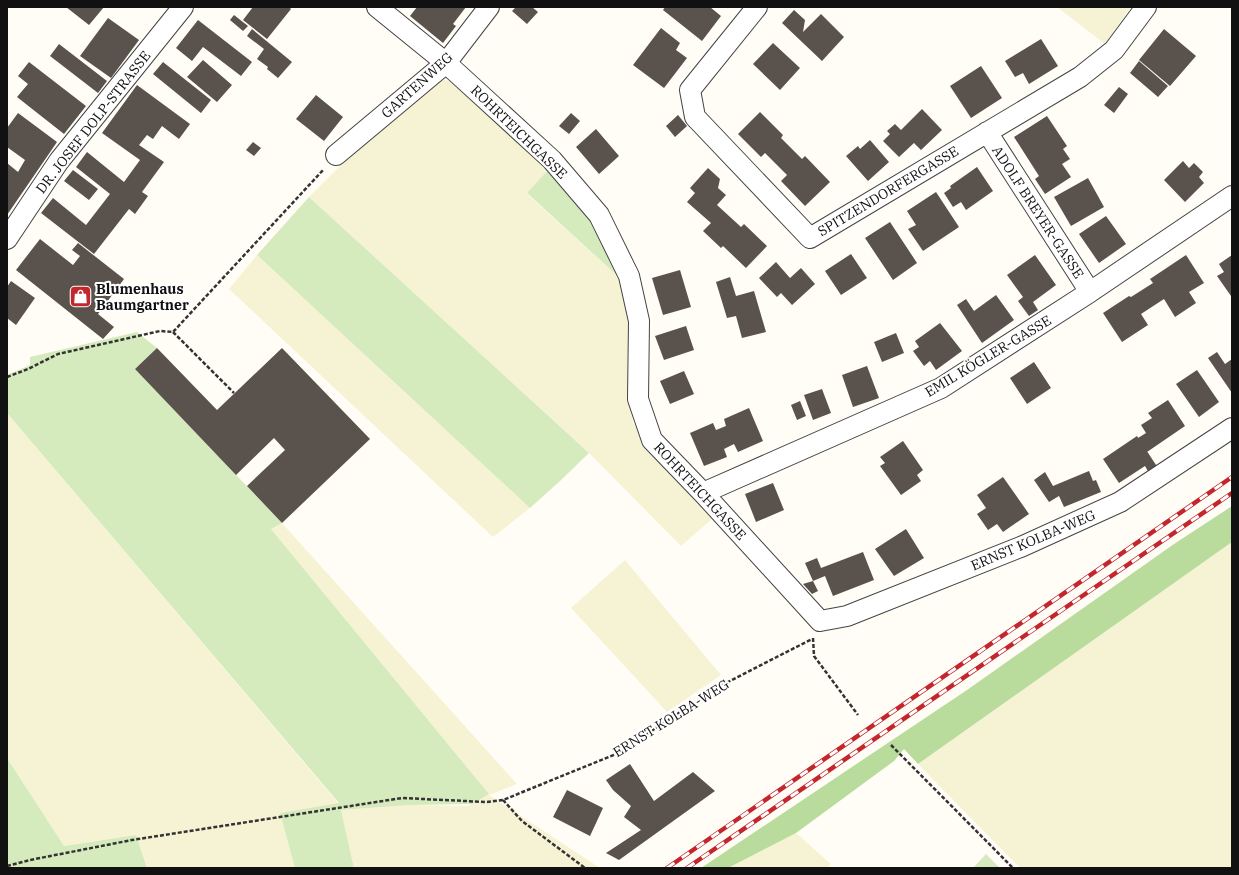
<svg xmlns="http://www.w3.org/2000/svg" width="1239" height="875" font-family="'IBM Plex Serif',serif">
<rect width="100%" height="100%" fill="#fffdf5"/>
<path fill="#f6f3d4" d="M1057 7H1131L1105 44Z
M439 79 450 81 549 169 527 194 622 280 631 336 629 384 633 423 712 519 681 546 589 453 309 197 384 122Z
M257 255 530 508 493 537 229 289Z
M7 413 339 804 280 813 295 868H147L136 835 64 846 7 758Z
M282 523 517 784 489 795 600 868H354L341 810 411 805 468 806 489 794 271 529Z
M1232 542V868H1020L918 764Z
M625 560 721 675 667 712 571 608Z
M796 833 831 864 828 868H728Z"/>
<path fill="#d5ebbd" d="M549 169 594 218 622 280 527 193Z
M309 197 589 453 560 481 530 508 257 255Z
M137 332 157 348 135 369 282 523 271 529 489 794 472 804 411 805 341 810 354 868H295L280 813 339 803 7 413V375L30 365V357Z
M7 758 64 846 136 835 147 868H7Z
M986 854 1000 868H973Z"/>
<path fill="#b9dc9c" d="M1232 506V542L918 764 904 749 894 761 796 833 728 868H701L967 690 1174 544Z"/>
<path fill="#5a524d" d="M66 7H104L89 25Z
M253 7H289L291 9 267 39 243 20Z
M417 7H466L453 24 456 26 443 43 410 16Z
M516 7H532L538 12 527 24 512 11Z
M665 7H710L721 16 702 41 663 10Z
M794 10 805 20 803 32 821 14 844 37 822 61 782 23Z
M234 15 248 26 243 31 230 20Z
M108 18 139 40 111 78 80 56Z
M198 20 252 62 241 76 203 47 192 61 176 48Z
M661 28 680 43 676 50 687 58 664 88 633 65Z
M252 29 292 62 278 78 267 69 268 67 257 59 264 49 247 36Z
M1164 29 1196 56 1170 86 1139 60Z
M1041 39 1058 66 1029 84 1023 73 1015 77 1005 61Z
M773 43 800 68 780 90 753 64Z
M59 44 107 81 98 93 50 56Z
M203 60 232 85 217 102 187 77Z
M1139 61 1168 86 1158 97 1130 73Z
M29 62 86 106 64 134 17 97 28 84 18 76Z
M163 62 211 100 201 113 153 74Z
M981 66 1002 98 971 118 950 86Z
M137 85 190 124 179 139 162 126 153 139 147 135 139 145 164 162 142 192 148 196 135 214 129 209 94 254 41 213 53 198 86 225 110 194 76 167 87 152 124 182 140 160 102 133Z
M1119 87 1128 94 1114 113 1104 105Z
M316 95 343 117 324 141 296 119Z
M922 109 942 130 921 150 914 143 899 157 883 141 890 134 887 131 895 124 901 130Z
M760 112 783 135 781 138 802 159 805 156 830 182 805 206 781 181 787 175 765 153 761 157 738 134Z
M18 113 57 142 7 215V163L18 172 25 160 7 147V128Z
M571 113 580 121 569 134 559 126Z
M678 115 687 126 675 137 666 126Z
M1047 116 1067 146 1063 149 1070 159 1062 164 1071 177 1045 194 1035 179 1039 176 1014 137Z
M596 129 619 156 599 174 576 147Z
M870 140 889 162 868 181 846 156 858 146 860 149Z
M253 142 261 148 254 156 246 150Z
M1183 161 1189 168 1194 163 1203 172 1199 177 1204 183 1185 202 1164 180Z
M977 167 993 191 966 210 961 202 953 207 944 193 951 188 950 186Z
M708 168 720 179 718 188 726 195 717 205 741 227 744 224 767 246 746 268 723 246 721 248 703 231 711 223 687 202 695 193 690 188Z
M73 170 98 189 89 200 64 181Z
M1088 178 1104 207 1071 226 1054 197Z
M936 192 959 227 923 251 908 229 916 225 907 211Z
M1106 216 1126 244 1099 263 1079 234Z
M890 222 917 263 893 280 865 238Z
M40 239 73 265 80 256 72 250 78 243 124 279 98 314 114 327 103 339 16 270Z
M851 254 867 278 841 295 825 271Z
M1035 255 1056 285 1033 302 1038 310 1029 316 1018 301 1023 297 1007 275Z
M1186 255 1204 283 1189 292 1196 303 1175 317 1164 299 1141 314 1148 325 1122 342 1103 313 1129 296 1131 297 1153 283 1150 279Z
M1232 255V295L1231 296 1217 276 1224 272 1219 264Z
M776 262 790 278 801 268 815 284 792 305 781 293 777 297 759 278Z
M680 270 691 307 663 315 652 278Z
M730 277 736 296 754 291 766 332 742 338 736 316 727 318 716 282Z
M11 281 35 298 16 325 7 318V287Z
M996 295 1014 320 982 343 957 305 966 299 974 311Z
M940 323 962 351 936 370 930 361 924 366 913 351 919 347 915 341Z
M686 326 694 350 664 360 655 336Z
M896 333 904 353 882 362 874 342Z
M157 348 217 410 282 348 370 439 282 523 247 486 285 450 274 438 236 475 135 369Z
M1217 352 1225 364 1232 359V393L1208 358Z
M1034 362 1051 388 1027 404 1010 378Z
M867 366 879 398 853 407 842 375Z
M1197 370 1219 402 1199 417 1176 384Z
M684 371 694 394 670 404 660 381Z
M822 389 831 413 813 420 804 395Z
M1168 400 1185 426 1147 452 1138 438 1146 433 1141 425 1152 418 1148 413Z
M800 401 806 416 797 420 791 405Z
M749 408 763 441 738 452 734 444 724 449 727 457 704 466 690 433 713 423 716 430 726 426 724 419Z
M1137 436 1158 468 1149 473 1145 466 1119 483 1103 459Z
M903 441 923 470 917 475 921 481 901 495 880 466 885 463 880 457Z
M1089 471 1093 481 1096 480 1101 492 1064 507 1059 496 1049 502 1034 480 1045 472 1053 486Z
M1003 477 1029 514 1003 532 997 524 988 530 977 514 986 508 977 495Z
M773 483 784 510 756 522 745 494Z
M906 529 924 558 894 576 875 549Z
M863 552 874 580 833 596 825 576 813 581 805 563 817 558 821 568Z
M813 581 818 591 812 594 803 584Z
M630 764 654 801 693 772 715 791 619 860 606 853 641 830 624 817 631 806 613 790 606 780Z
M567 790 603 808 590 836 553 817Z"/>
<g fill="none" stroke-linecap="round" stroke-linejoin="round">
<defs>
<path id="minor" d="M377 7 446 63 552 160 599 215 629 276 639 321 638 399 652 440 703 493 820 621 847 616 1023 546 1120 502 1232 428
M757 7 690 90 695 117 810 238 1080 77 1114 50 1146 7
M987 132 1090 292
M336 155 446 63 489 7
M7 239 59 161 183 7
M703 493 941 388 1090 292 1232 196"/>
</defs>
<use href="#minor" stroke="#444" stroke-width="22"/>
<path stroke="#333" stroke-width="2.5" stroke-dasharray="4 2" stroke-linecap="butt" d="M173 332 234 393
M7 377 28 369 58 354 160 331 173 332 324 169
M813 638 814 656 858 715
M891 745 1013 868
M503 800 522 821 585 868
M7 866 30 860 132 840 402 798 486 802 503 800 616 754 722 685 812 639"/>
<use href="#minor" stroke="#fff" stroke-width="20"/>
<defs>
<path id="rail" d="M667 868 1232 477
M687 868 1232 493"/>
</defs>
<use href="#rail" stroke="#c4262e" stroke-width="4.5"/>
<use href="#rail" stroke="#fff" stroke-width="3" stroke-dasharray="9" stroke-linecap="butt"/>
</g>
<defs>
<symbol id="shop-square" viewBox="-11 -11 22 22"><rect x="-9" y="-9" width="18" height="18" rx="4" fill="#c4262e" stroke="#fff"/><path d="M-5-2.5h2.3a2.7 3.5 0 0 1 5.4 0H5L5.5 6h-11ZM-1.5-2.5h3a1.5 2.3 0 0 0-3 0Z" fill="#fff"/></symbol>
</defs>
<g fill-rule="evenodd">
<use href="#shop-square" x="68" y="284" width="25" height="25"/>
</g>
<g text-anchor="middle" stroke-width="4" stroke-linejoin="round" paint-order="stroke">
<g font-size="14" fill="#111" stroke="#fff">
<text transform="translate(417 85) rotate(-42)" y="5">GARTENWEG</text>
<text transform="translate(93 122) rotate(-52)" y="5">DR. JOSEF DOLP-STRASSE</text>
<text transform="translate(519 132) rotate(44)" y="5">ROHRTEICHGASSE</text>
<text transform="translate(888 191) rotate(-31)" y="5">SPITZENDORFERGASSE</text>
<text transform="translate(1038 212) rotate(57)" y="5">ADOLF BREYER-GASSE</text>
<text transform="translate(988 356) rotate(-31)" y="5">EMIL KÖGLER-GASSE</text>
<text transform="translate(700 491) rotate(47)" y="5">ROHRTEICHGASSE</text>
<text transform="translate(1033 540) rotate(-23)" y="5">ERNST KOLBA-WEG</text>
<text transform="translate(671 718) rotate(-32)" y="5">ERNST KOLBA-WEG</text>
</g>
<g font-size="14" font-weight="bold" fill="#111" stroke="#fff" text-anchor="start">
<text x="96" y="294">Blumenhaus<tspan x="96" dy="16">Baumgartner</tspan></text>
</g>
</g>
<rect width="1239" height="875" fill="none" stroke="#111111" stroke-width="16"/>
</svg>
